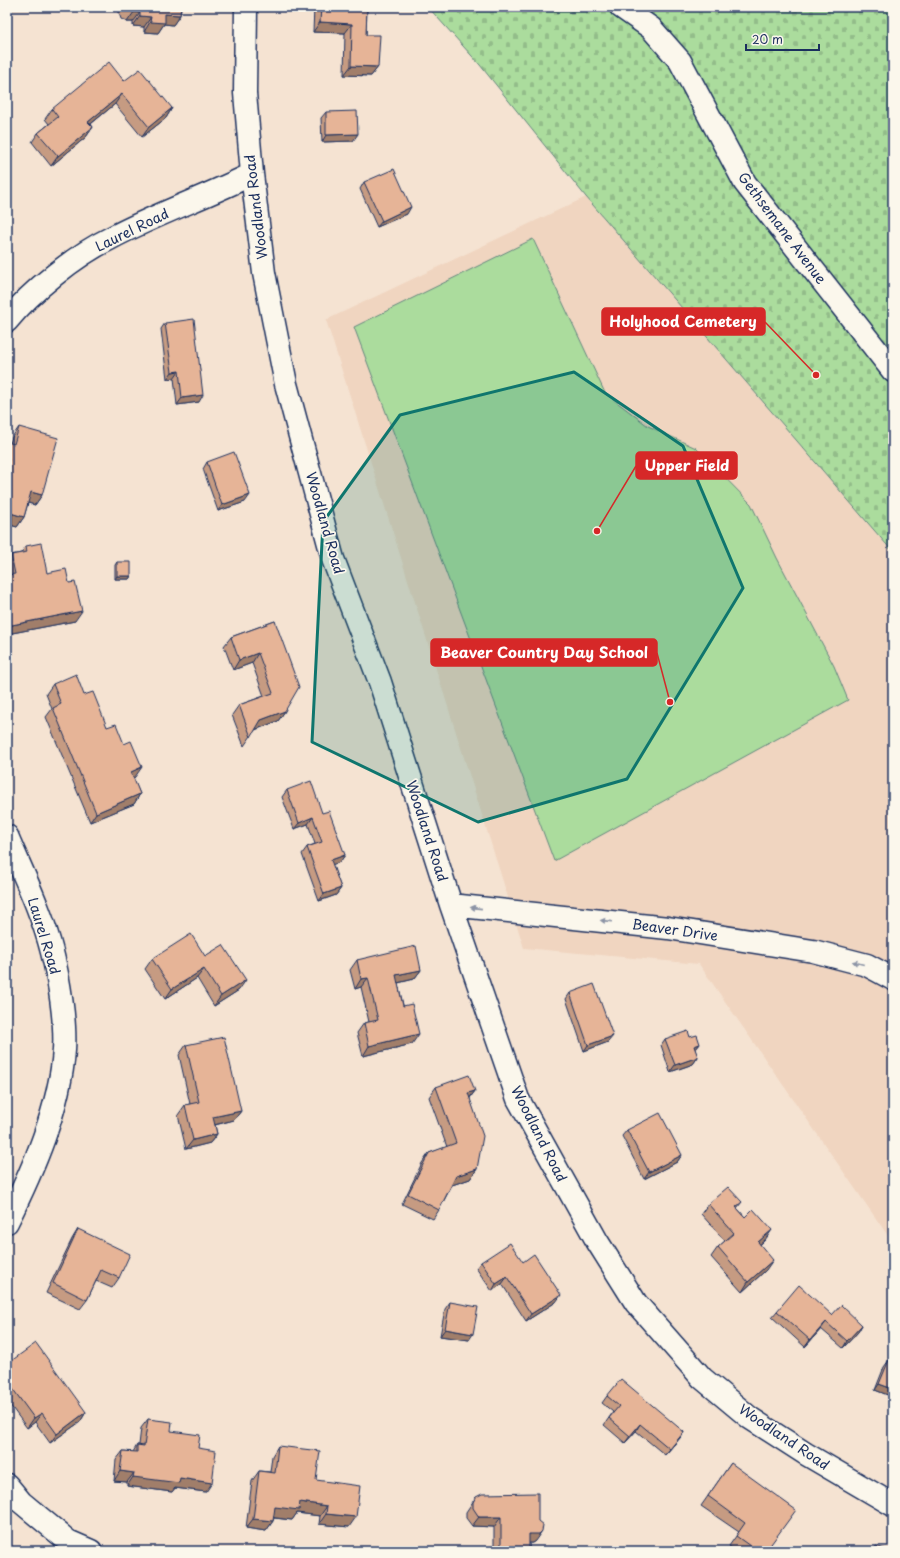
<svg xmlns="http://www.w3.org/2000/svg" width="900" height="1558" font-family="'Playpen Sans',sans-serif">
<defs>
<pattern id="cemetery-stones" width="16" height="16" patternUnits="userSpaceOnUse"><rect width="16" height="16" fill="#abdc9d"/><path d="M2 7V4a2 2 0 0 1 4 0v3zM10 15v-3a2 2 0 0 1 4 0v3z" fill="#93bd8a"/></pattern>
</defs>
<rect width="100%" height="100%" fill="#f5e3d2"/>
<filter id="ink" filterUnits="userSpaceOnUse"><feTurbulence type="fractalNoise" baseFrequency=".025" numOctaves="2"/><feDisplacementMap in="SourceGraphic" scale="8" xChannelSelector="R" yChannelSelector="G"/><feConvolveMatrix kernelMatrix="1 2 1 2 8 2 1 2 1" color-interpolation-filters="sRGB"/></filter>
<g filter="url(#ink)">
<path fill="#f0d5c0" d="M586 197 893 552V1243L699 964 524 948 326 320Z"/>
<path fill="url(#cemetery-stones)" stroke="#63867e" d="M428 7H893V552L586 197 480 65Z"/>
<path fill="#abdc9d" stroke="#63867e" d="M533 239 605 393 648 426 696 448 751 504 777 558 834 666 848 700 554 861 354 327Z"/>
<g fill="none" stroke-linecap="round" stroke-linejoin="round">
<defs>
<path id="minor" d="M246 7 245 93 252 174 264 273 286 384 333 559 380 682 451 905 518 1099 597 1241 636 1303 702 1378 750 1418 806 1454 893 1505
M621 7 651 28 680 61 745 183 893 371
M7 321C31 291 76 255 111 238 156 214 206 197 252 174
M7 836C23 874 42 912 52 952 59 979 66 1022 64 1050 60 1108 33 1170 7 1222
M451 905 668 928 813 951 867 965 893 979
M7 1485 21 1502 68 1541 91 1551"/>
</defs>
<use href="#minor" stroke="#1b2f5e" stroke-width="25"/>
<use href="#minor" stroke="#fbf7ec" stroke-width="22"/>
</g>
<path fill="#c69b82" stroke="#1b2f5e" d="M119 7H181L180 15 173 25 164 24 158 33 144 32V27L133 26V22H127L121 19 119 13Z
M314 7H367L366 35 378 67 371 76 344 75 345 33 313 32Z
M124 81 172 108 166 118 142 137 115 104 91 124 93 127 86 137 51 166 32 142 38 133 49 124 45 119 52 109Z
M326 112 353 141 322 142 321 118Z
M364 182 407 214 377 227 360 189Z
M165 323 199 402 177 405 174 378 167 379 161 329Z
M19 427 42 495 35 505 28 503 24 517 17 527 7 524V442L10 443 12 437Z
M207 462 245 502 218 511 203 469Z
M26 546 47 573 75 621 7 634V561L11 555 21 553Z
M117 562 131 576 129 579H115V565Z
M275 621 285 711 278 721 255 730 244 746 232 715 239 705 264 696 252 663 233 670 224 646 231 637Z
M53 684 84 695 107 727 135 777 133 778 140 794 134 804 90 822 46 717 52 709 46 694Z
M287 790 322 813 345 855 340 862 332 864 341 888 336 895 319 901 302 854 307 847 315 844 308 824 294 829 282 797Z
M205 956 239 990 214 1006 197 978 165 999 145 969 152 959Z
M357 960 421 970 414 979 398 983 412 1044 363 1056 357 1033 364 1023 369 1022 361 987 355 989 350 970Z
M570 993 608 1042 584 1051 566 999Z
M690 1037 700 1044 695 1050 698 1057 693 1064 670 1072 661 1045 665 1039Z
M186 1045 241 1111 234 1120 215 1125 217 1134 210 1143 186 1149 178 1115 185 1105 190 1104 179 1055Z
M436 1087 475 1091 470 1098 477 1169 470 1179 452 1185 439 1210 433 1219 402 1204 422 1163 429 1153 447 1147 429 1097Z
M627 1130 682 1155 677 1162 644 1179 622 1136Z
M742 1202 737 1208 765 1240 760 1245 766 1270 742 1292 711 1257 718 1247 725 1241 701 1214 708 1204Z
M78 1229 119 1278 112 1288 96 1281 87 1300 80 1309 46 1293 72 1239Z
M481 1262H523L556 1302 526 1321 502 1284 492 1291 476 1268Z
M450 1302 469 1340 440 1336 445 1309Z
M777 1311 832 1315 862 1325 858 1332 843 1348 821 1329 805 1347 772 1317Z
M889 1360 893 1397 875 1390 884 1367Z
M7 1364 86 1412 80 1422 50 1443 35 1422 27 1428 7 1401Z
M607 1396 684 1432 680 1438 665 1455 636 1431 625 1443 604 1425 613 1412 602 1403Z
M148 1419 171 1431 198 1448 206 1492 175 1488 172 1492 127 1486V1482L114 1481 116 1460 123 1451 133 1452 137 1445H139L141 1428Z
M278 1446 316 1480 349 1527 319 1524 320 1516 297 1513 292 1520 274 1518 273 1521 266 1531 246 1528 252 1481 259 1471 270 1472 272 1456Z
M731 1463 766 1551H736L729 1546 739 1532 701 1506Z
M476 1497 535 1541 532 1543H529V1551H494V1527L472 1526 466 1518V1512Z"/>
<path fill="#a17e6a" stroke="#1b2f5e" d="M134 12 140 13 133 22H127Z
M165 14 180 15 173 25 164 24 158 33 144 32 150 22Z
M140 16 151 17 144 27 133 26Z
M320 22 352 24 345 33 313 32Z
M351 66 378 67 371 76 344 75Z
M122 94 115 104 82 131 88 122Z
M172 108 166 118 142 137 149 127Z
M93 127 86 137 51 166 58 156Z
M358 134 353 141 322 142 326 135Z
M411 207 407 214 377 227 382 221Z
M179 371 174 378 167 379 172 372Z
M203 395 199 402 177 405 182 398Z
M31 492 42 495 35 505 25 502Z
M250 495 245 502 218 511 222 505Z
M7 512 24 517 17 527 7 524Z
M117 576H131L129 579H115Z
M82 611 75 621 7 634V626Z
M258 653 252 663 233 670 239 660Z
M285 711 278 721 254 730 261 720Z
M142 767 135 777 124 782 131 772Z
M140 794 134 804 90 822 96 813Z
M313 817 308 824 294 829 299 823Z
M345 855 340 862 326 867 331 860Z
M341 888 336 895 319 901 324 894Z
M204 969 197 978 165 999 172 989Z
M421 970 414 979 389 985 396 975Z
M368 978 361 987 355 989 361 979Z
M246 980 239 990 214 1006 221 996Z
M419 1034 412 1044 363 1056 369 1046Z
M613 1036 608 1042 584 1051 588 1045Z
M700 1044 695 1050 694 1046Z
M698 1057 693 1064 670 1072 675 1065Z
M475 1091 468 1100V1093Z
M241 1111 234 1120 206 1127 213 1117Z
M217 1134 210 1143 186 1149 193 1140Z
M682 1155 677 1162 644 1179 649 1172Z
M477 1169 470 1179 449 1186 456 1176Z
M772 1230 765 1240 751 1252 758 1242Z
M773 1260 766 1270 742 1292 748 1282Z
M507 1277 502 1284 492 1291 496 1284Z
M561 1295 556 1302 526 1321 531 1314Z
M826 1322 821 1329 805 1347 810 1340Z
M862 1325 858 1332 843 1348 847 1341Z
M445 1329 473 1334 469 1340 440 1336Z
M879 1384 893 1389V1397L875 1390Z
M86 1412 80 1422 50 1443 57 1434Z
M42 1413 35 1422 27 1428 34 1418Z
M893 1421V1426L891 1425Z
M640 1424 636 1431 625 1443 630 1436Z
M684 1432 680 1438 665 1455 670 1449Z
M120 1471 134 1473 127 1482 114 1481Z
M133 1477 180 1478 212 1483 206 1492 175 1488 172 1492 127 1486Z
M300 1502 327 1506 320 1516 297 1513 292 1520 268 1517 275 1507Z
M326 1514 356 1517 349 1527 319 1524Z
M479 1517H501L494 1527 472 1526Z
M253 1519 273 1521 266 1531 246 1528Z
M542 1531 535 1541 532 1543H522L529 1534Z"/>
<path fill="#e6b497" stroke="#1b2f5e" d="M127 7H181L180 15 165 14V23L150 22 151 17 140 16V13L134 12 128 9Z
M321 7H367L366 35H380L378 67 351 66 352 24 320 22Z
M109 62 124 81 140 69 172 108 149 127 122 94 88 122 93 127 58 156 38 133 58 117 52 109Z
M357 111 358 134 326 135V112Z
M394 169 411 207 382 221 364 182Z
M194 319 203 395 182 398 179 371 172 372 165 323Z
M19 427 58 438 42 495 31 492 24 517 7 512V468L9 459 7 458V442L14 444Z
M234 452 250 495 222 505 207 462Z
M41 543 47 573 66 569 69 583 75 582 82 611 7 626V575L15 574 11 555 27 552 26 546Z
M117 562H131V576H117Z
M275 621 299 687 285 711 261 720 251 737 239 705 273 693 258 653 239 660 231 637Z
M76 674 84 695 93 692 107 727 116 724 124 744 131 741 142 767 131 772 140 794 96 813 53 708 61 704 53 684Z
M311 781 322 813 329 811 345 855 331 860 341 888 324 894 307 847 322 842 313 817 299 823 287 790Z
M191 934 205 956 223 945 246 980 221 996 204 969 172 989 152 959Z
M416 946 421 970 396 975 403 1006 412 1004 419 1034 369 1046 364 1023 378 1020 368 978 361 979 357 960Z
M594 984 613 1036 588 1045 570 993Z
M688 1031 690 1037 697 1035 700 1044 694 1046 698 1057 675 1065 665 1039Z
M224 1037 241 1111 213 1117 217 1134 193 1140 185 1105 199 1102 186 1045Z
M469 1075 475 1091 468 1093 483 1136 477 1169 456 1176 439 1210 408 1194 429 1153 456 1143 436 1087Z
M660 1113 682 1155 649 1172 627 1130Z
M728 1187 742 1202 736 1207 745 1217 753 1209 772 1230 758 1242 773 1260 748 1282 718 1247 734 1233 708 1204Z
M78 1229 130 1254 119 1278 101 1270 87 1300 53 1283Z
M510 1243 523 1262 534 1254 561 1295 531 1314 507 1277 496 1284 481 1262Z
M799 1285 832 1315 841 1305 862 1325 847 1341 826 1322 810 1340 777 1311Z
M450 1302 478 1307 473 1334 445 1329Z
M36 1343 86 1412 57 1434 42 1413 34 1418 7 1381V1364Z
M889 1360 893 1362V1389L879 1384Z
M621 1379 684 1432 670 1449 640 1424 630 1436 609 1418 619 1406 607 1396Z
M148 1419 172 1422 171 1431 200 1435 198 1448 216 1451 212 1483 180 1478 179 1483 133 1477 134 1473 120 1471 123 1451 137 1452V1445L144 1446Z
M278 1446 320 1451 316 1480 360 1486 356 1517 326 1514 327 1506 300 1502 299 1510 275 1507 273 1521 253 1519 259 1471 275 1473Z
M731 1463 796 1510 766 1551H757L736 1536 745 1523 708 1496Z
M538 1493V1521L543 1525 542 1531 539 1534H529V1551H501V1517H479L473 1508V1502L476 1497 482 1494Z
M876 1546 890 1551H874Z"/>
<defs><path id="oneway-solid" d="M-6-.8H1V-3.2L6.5 0L1 3.2V.8H-6Z"/></defs>
<g fill="#8b93a5">
<use href="#oneway-solid" transform="translate(476 908) rotate(-174)"/>
<use href="#oneway-solid" transform="translate(606 921) rotate(-174)"/>
<use href="#oneway-solid" transform="translate(858 963) rotate(-165)"/>
</g>
</g>
<path fill="#0f766e" fill-opacity="0.2" stroke="#0f766e" stroke-width="3" stroke-linejoin="round" d="M574 372 683 446 743 588 627 779 478 822 312 742 323 522 400 415Z"/>
<g text-anchor="middle" stroke-width="3.5" stroke-linejoin="round" paint-order="stroke">
<g font-size="14" fill="#1b2f5e" stroke="#fbf7ec">
<text transform="translate(256 207) rotate(-97)" y="5">Woodland Road</text>
<text transform="translate(782 228) rotate(53)" y="5">Gethsemane Avenue</text>
<text transform="translate(132 230) rotate(-26)" y="5">Laurel Road</text>
<text transform="translate(325 523) rotate(74)" y="5">Woodland Road</text>
<text transform="translate(427 831) rotate(72)" y="5">Woodland Road</text>
<text transform="translate(675 930) rotate(8)" y="5">Beaver Drive</text>
<text transform="translate(44 936) rotate(73)" y="5">Laurel Road</text>
<text transform="translate(539 1134) rotate(63)" y="5">Woodland Road</text>
<text transform="translate(784 1437) rotate(34)" y="5">Woodland Road</text>
</g>
</g>
<path fill="none" stroke="#d62828" stroke-width="1.5" d="M816 375L765 322M597 531L636 466M670 702L657 653"/>
<g fill="#d62828" stroke="#fbf7ec" stroke-width="1.5">
<circle cx="816" cy="375" r="4"/>
<circle cx="597" cy="531" r="4"/>
<circle cx="670" cy="702" r="4"/>
</g>
<g fill="#d62828" stroke="#d62828" stroke-width="1.5">
<rect x="602" y="308" width="163" height="27" rx="4"/>
<rect x="636" y="452" width="101" height="27" rx="4"/>
<rect x="431" y="639" width="226" height="27" rx="4"/>
</g>
<g font-size="15" text-anchor="middle" font-weight="bold" fill="#fff">
<text x="683" y="327">Holyhood Cemetery</text>
<text x="687" y="471">Upper Field</text>
<text x="544" y="658">Beaver Country Day School</text>
</g>
<rect width="900" height="1558" fill="none" stroke="#fbf7ec" stroke-width="24"/>
<rect x="12" y="12" width="876" height="1534" fill="none" stroke="#1b2f5e" stroke-width="1.5" filter="url(#ink)"/>
<path d="M746 44v6h73v-6" fill="none" stroke="#1b2f5e" stroke-width="2"/>
<text x="752" y="44" font-size="12" fill="#1b2f5e" stroke="#fbf7ec" stroke-width="3" paint-order="stroke">20 m</text>
</svg>
